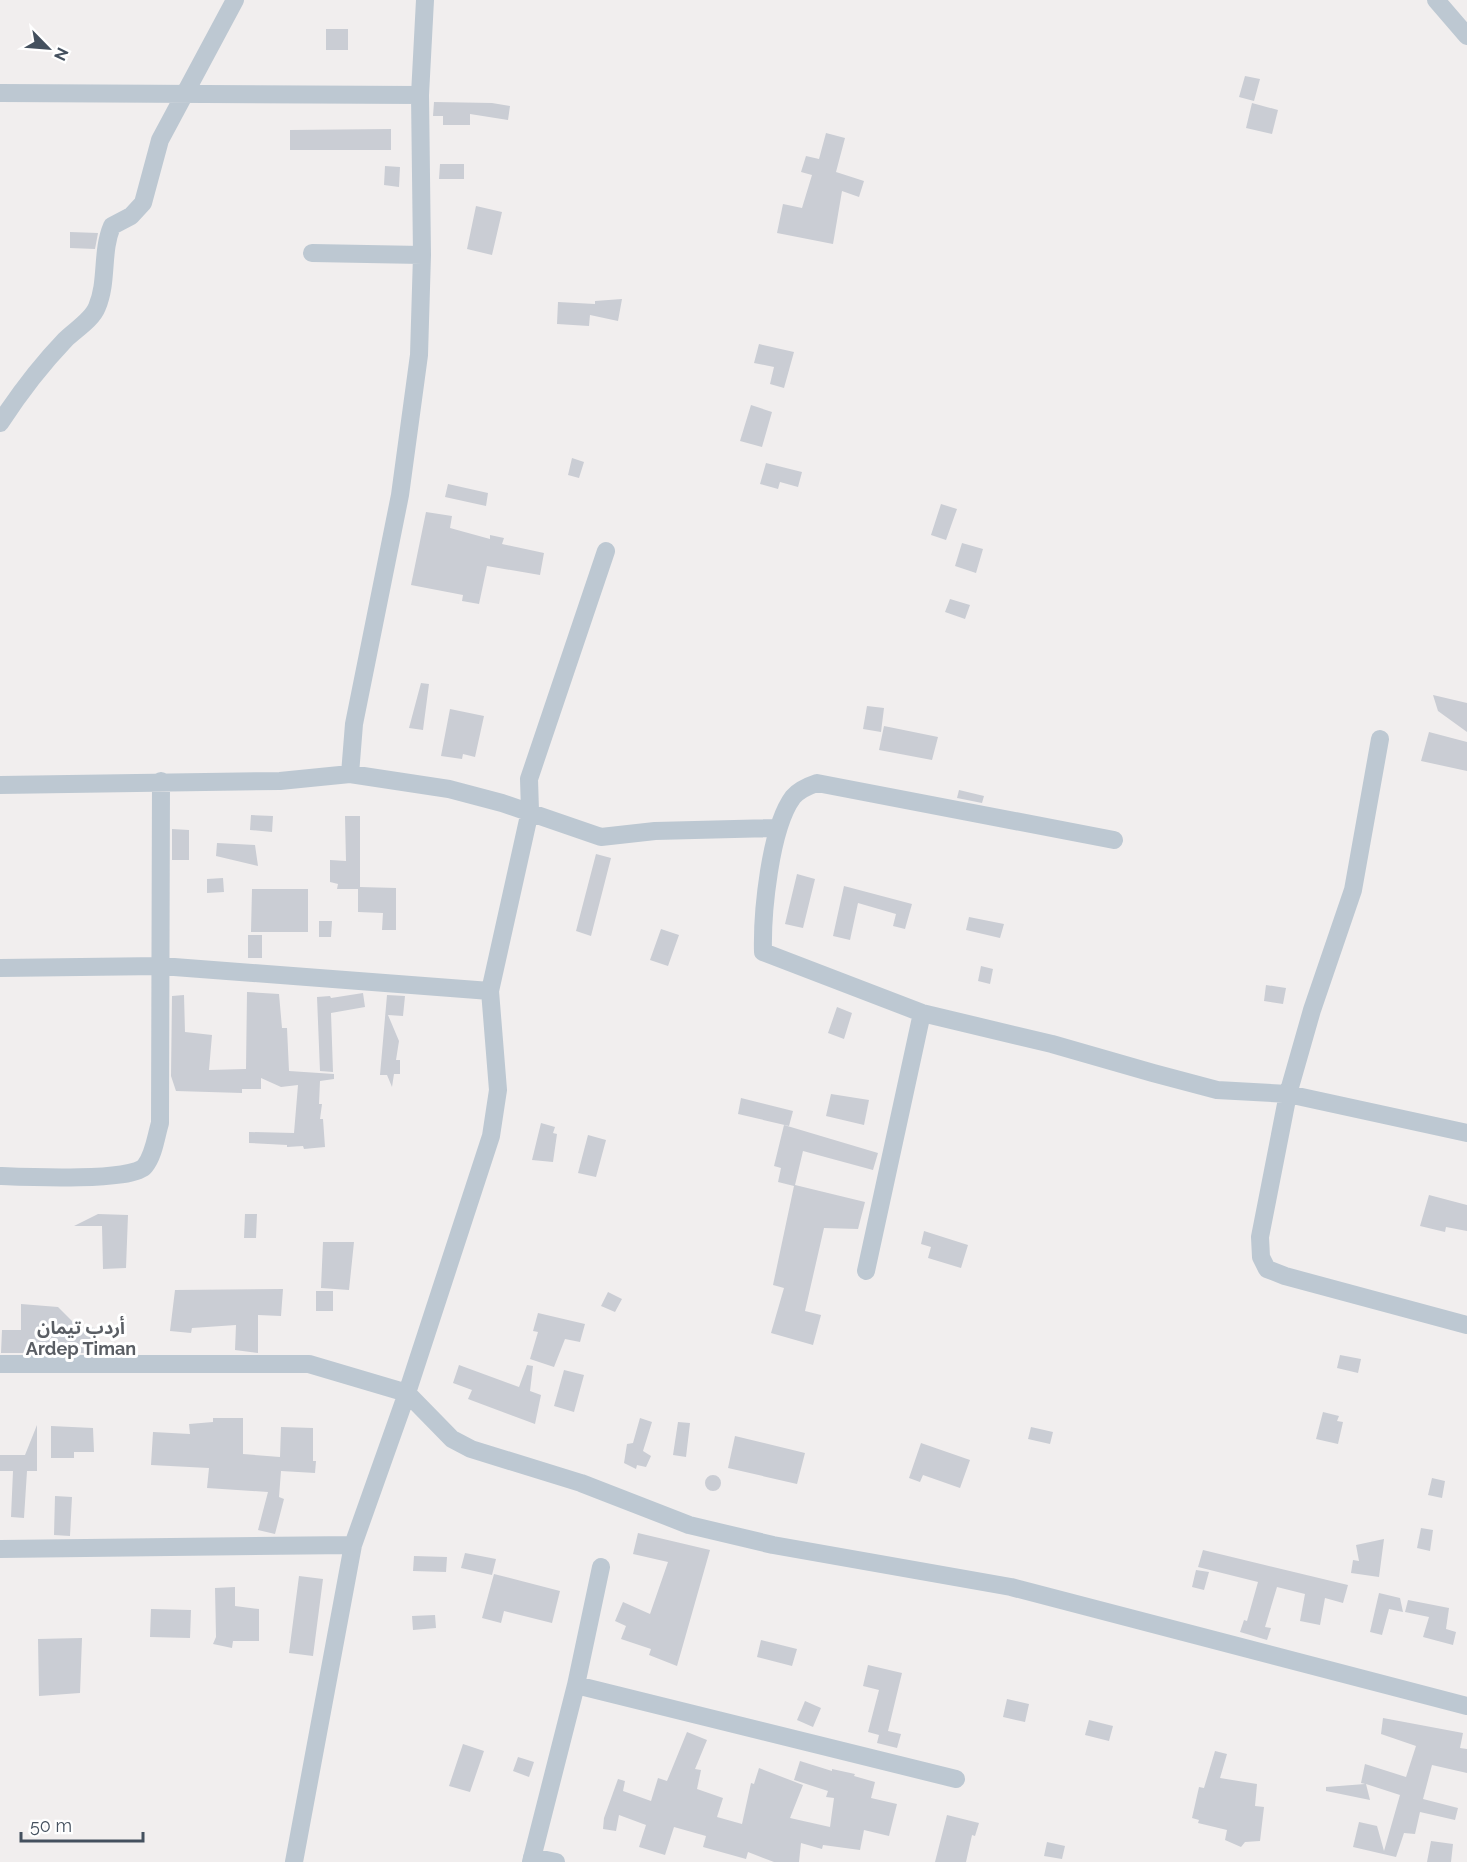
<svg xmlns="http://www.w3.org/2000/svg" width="1467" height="1862" font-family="Raleway,'Noto Sans Arabic',sans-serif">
<rect width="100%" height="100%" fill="#f1eeee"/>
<path fill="#cacdd4" d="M326 29H348V50H326Z
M1245 76 1260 79 1254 101 1239 97Z
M434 102 492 103 510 106 508 120 470 114V125H443V116H433Z
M1252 103 1278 110 1272 134 1246 128Z
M391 129V150H290V130Z
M826 133 845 138 836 172 864 181 859 197 842 191 833 244 777 233 783 204 802 208 812 175 801 172 806 156 819 159Z
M440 164H464V179H439Z
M385 166 400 167 399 187 384 185Z
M476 206 502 212 492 255 467 249Z
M70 232 98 233 95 249 70 248Z
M622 299 618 321 590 315 589 326 557 324 558 302 595 304V301Z
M759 344 794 352 784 388 770 384 774 367 754 363Z
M751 405 772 412 762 447 740 441Z
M572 458 584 462 579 478 568 475Z
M766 463 802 472 798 487 780 482 778 489 760 484Z
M448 484 488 493 486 506 445 497Z
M941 504 957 509 946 540 931 535Z
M426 512 452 516 450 528 490 539V535L504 538 502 544 544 553 540 575 487 566 479 604 462 601 463 595 411 585Z
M962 543 983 549 976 573 955 566Z
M950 599 970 605 965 619 945 612Z
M421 683 429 684 423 730 409 728Z
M1433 695 1467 703V732L1438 711Z
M867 706 884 708 881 732 863 729Z
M450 709 484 716 475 757 463 754 462 759 441 756Z
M884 726 938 737 932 760 879 750Z
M1429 732 1467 742V771L1421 761Z
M959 790 984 796 982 803 957 798Z
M251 815 273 816 272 832 250 830Z
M345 816H360V887L396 888V930H382L383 913 358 912V889H337L338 884 330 882V860L346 861Z
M172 829 189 830V860H172Z
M217 843 255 845 258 866 216 856Z
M596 854 611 858 591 936 576 931Z
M797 874 815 879 803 928 785 924Z
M223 878 224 892 207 893V879Z
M844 886 912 904 905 929 893 926 896 914 858 903 850 940 833 936Z
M252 889H308V932H251Z
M969 917 1004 924 1000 938 966 930Z
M319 921H332L331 937H319Z
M661 929 679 935 668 966 650 960Z
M248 935H262V958H248Z
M981 966 993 969 990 984 978 981Z
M1266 985 1286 988 1283 1004 1264 1001Z
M247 992 279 994 282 1028H287L289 1071 334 1074V1079L320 1081 319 1104H322L320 1119H323L325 1147 304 1149 303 1146 287 1147V1145L249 1143V1132L294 1133 298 1085 281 1087 261 1078V1089H242V1093L176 1091 171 1076 172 996 184 995 185 1032 212 1035 209 1070 246 1069Z
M363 993 365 1007 331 1013 333 1072 320 1071 317 997 330 996 331 998Z
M387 995 405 996 403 1016 388 1015 399 1041 396 1060H400V1074H394L392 1087 387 1075H380Z
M837 1007 852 1013 844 1039 828 1033Z
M831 1094 869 1100 864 1125 826 1116Z
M741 1098 793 1111 789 1126 738 1114Z
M541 1123 555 1127 553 1133 557 1134 553 1162 532 1160Z
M784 1125 878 1153 873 1170 803 1151 795 1185 865 1202 858 1229 824 1228 805 1311 821 1315 813 1345 771 1333 784 1288 773 1285 794 1186 778 1182 781 1168 774 1166Z
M588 1135 606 1140 596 1177 578 1173Z
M1429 1195 1467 1205V1231L1446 1227 1445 1232 1420 1226Z
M98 1214 128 1215 126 1268 103 1269 102 1226H74Z
M245 1214H257L256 1238H244Z
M924 1231 968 1245 961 1268 928 1258 931 1247 921 1244Z
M323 1242H354L349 1290 321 1288Z
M283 1289 281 1316 258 1315V1353L235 1350 236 1325 192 1328 191 1333 170 1331 175 1290Z
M316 1291H333V1311H316Z
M608 1292 622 1299 615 1312 601 1306Z
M21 1304 58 1307 77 1326 95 1328 90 1353H1L2 1330H21Z
M538 1313 585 1324 580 1342 565 1339 554 1367 530 1359 538 1332 533 1331Z
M1340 1355 1361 1359 1358 1373 1337 1368Z
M459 1365 519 1387 527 1365 533 1366 530 1391 541 1395 535 1424 468 1399 472 1390 453 1383Z
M564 1370 584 1375 574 1412 554 1406Z
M1323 1412 1339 1416 1337 1421 1343 1422 1338 1444 1316 1439Z
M213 1418H243V1454L280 1457 281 1427 313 1428V1461H316L315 1473 281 1471 279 1497 284 1499 275 1534 258 1530 268 1492 207 1488 209 1468 151 1465 153 1432 190 1434 189 1424 213 1422Z
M640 1418 652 1422 643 1451 651 1456 646 1467 637 1465 636 1469 624 1463 627 1444 633 1443Z
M678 1422 690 1423 686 1457 673 1455Z
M37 1425V1471H27L24 1518 11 1517 13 1471H0V1455H25Z
M51 1426 93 1428 94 1452H74V1458H51Z
M1031 1427 1053 1432 1050 1444 1028 1439Z
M735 1436 805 1453 797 1484 728 1468Z
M921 1443 970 1460 960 1488 923 1475 920 1482 909 1478Z
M705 1483a8 8 0 1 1 16 0a8 8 0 1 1-16 0Z
M1432 1478 1445 1481 1442 1498 1428 1495Z
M55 1496 72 1497 70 1536 54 1535Z
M1421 1528 1433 1530 1430 1551 1417 1548Z
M638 1533 710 1550 677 1666 649 1655 651 1649 621 1639 626 1626 615 1621 623 1602 650 1614 668 1562 633 1554Z
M1384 1539 1379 1577 1351 1573 1353 1560 1359 1561 1356 1545Z
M1203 1550 1348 1585 1343 1603 1325 1598 1320 1625 1300 1621 1305 1594 1277 1587 1265 1627 1271 1628 1267 1640 1240 1632 1244 1620 1247 1621 1258 1582 1198 1567Z
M465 1553 496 1559 492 1575 461 1568Z
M414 1556 447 1557 446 1572 413 1571Z
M1196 1570 1209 1572 1204 1590 1192 1587Z
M494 1574 560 1591 552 1623 504 1611 501 1623 482 1618Z
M299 1576 323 1579 313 1656 289 1653Z
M235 1587V1606L259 1609V1641H233L232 1648 213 1644 216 1637 215 1588Z
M1379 1593 1400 1598 1403 1612 1389 1609 1382 1635 1370 1632Z
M1408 1600 1449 1608 1446 1629 1456 1632 1453 1645 1423 1637 1429 1617 1405 1612Z
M151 1609 191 1610 190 1638 150 1637Z
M435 1615 436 1628 413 1630 412 1616Z
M82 1638 80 1693 39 1696 38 1639Z
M761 1640 797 1649 792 1666 757 1657Z
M868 1665 902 1673 888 1731 901 1734 897 1748 877 1743 879 1735 868 1732 879 1690 863 1686Z
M1007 1699 1029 1704 1025 1722 1003 1717Z
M805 1701 821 1708 813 1727 797 1720Z
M1383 1718 1463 1733 1460 1748 1467 1749V1773L1432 1765 1423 1799 1458 1808 1455 1820 1420 1812 1415 1834 1404 1833 1396 1857 1353 1847 1359 1822 1377 1826 1384 1851 1400 1795 1366 1784 1370 1800 1326 1791V1787L1365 1784 1361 1783 1365 1764 1406 1777 1416 1746 1381 1734Z
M1089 1720 1113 1726 1109 1741 1085 1735Z
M687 1732 707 1740 695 1769 701 1770 697 1789 723 1798 717 1817 742 1824 751 1783 754 1784 759 1768 803 1785 790 1818 830 1827 834 1798 826 1797 828 1791 794 1780 800 1761 832 1771V1769L855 1774 854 1776 875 1782 871 1798 897 1804 889 1836 864 1830 860 1850 823 1845 822 1849 801 1843 799 1862H774L748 1852 746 1859 703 1847 706 1836 674 1827 665 1855 639 1847 646 1825 619 1815 616 1831 603 1829 604 1818 618 1779 625 1781 623 1791 651 1801 658 1778 667 1781Z
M463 1744 484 1751 470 1792 449 1786Z
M1215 1751 1227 1754 1220 1778 1257 1784 1255 1806 1264 1807 1260 1841 1245 1842 1241 1847 1225 1840 1227 1830 1198 1823 1199 1820 1192 1818 1199 1787 1204 1788Z
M518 1757 534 1762 529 1777 513 1771Z
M947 1815 979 1823 975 1836 972 1835 966 1862H935Z
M1431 1841 1453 1844 1451 1862H1427Z
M1047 1842 1065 1846 1062 1859 1044 1856Z"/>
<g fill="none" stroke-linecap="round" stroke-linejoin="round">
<path stroke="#bdc8d2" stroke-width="18" d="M1436 0 1467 36
M0 93 420 95
M312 253 422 255
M0 423C19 394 41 365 65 340 75 330 92 320 97 307 108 281 101 252 112 226L131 216 143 203 160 140 235 0
M1380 739 1353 890 1312 1010 1288 1094 1260 1237 1261 1257 1267 1269 1285 1276 1467 1325
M350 774 354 724 400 495 419 355 422 255 420 95 425 0
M0 785 280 781 350 774 449 789 502 803 601 837 655 831 777 828
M1114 840 817 783C808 786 799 790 793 797 770 828 762 913 763 952L922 1013 1052 1044 1153 1073 1217 1090 1288 1094 1467 1133
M0 968 161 966 490 991
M0 1176C24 1177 133 1182 145 1166 154 1155 156 1136 160 1123L161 781
M866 1271 922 1013
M0 1364H309L407 1393 452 1439 471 1449 581 1483 689 1525 773 1545 1011 1587 1467 1706
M0 1549 353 1545
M576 1685 956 1779
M532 1857 556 1862
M294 1862 353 1545 407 1393 491 1136 498 1090 490 991 530 811 529 779 606 551
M531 1862 576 1685 601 1567"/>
</g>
<g text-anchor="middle" stroke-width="6" stroke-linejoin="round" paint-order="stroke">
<g font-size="18" font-weight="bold" fill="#5a5e64" stroke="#fff">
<text x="81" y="1334">أردب تيمان<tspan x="81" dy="21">Ardep Timan</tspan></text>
</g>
</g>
<g transform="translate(48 48) rotate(115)" stroke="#ffffff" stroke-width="4.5" paint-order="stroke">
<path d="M0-4.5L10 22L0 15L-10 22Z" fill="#44505e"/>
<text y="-9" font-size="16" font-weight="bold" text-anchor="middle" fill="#44505e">N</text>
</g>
<path d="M21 1832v9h122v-9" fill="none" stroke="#44505e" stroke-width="3"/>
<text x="30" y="1832" font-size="18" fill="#44505e" stroke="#ffffff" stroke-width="4.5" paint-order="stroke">50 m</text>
</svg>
